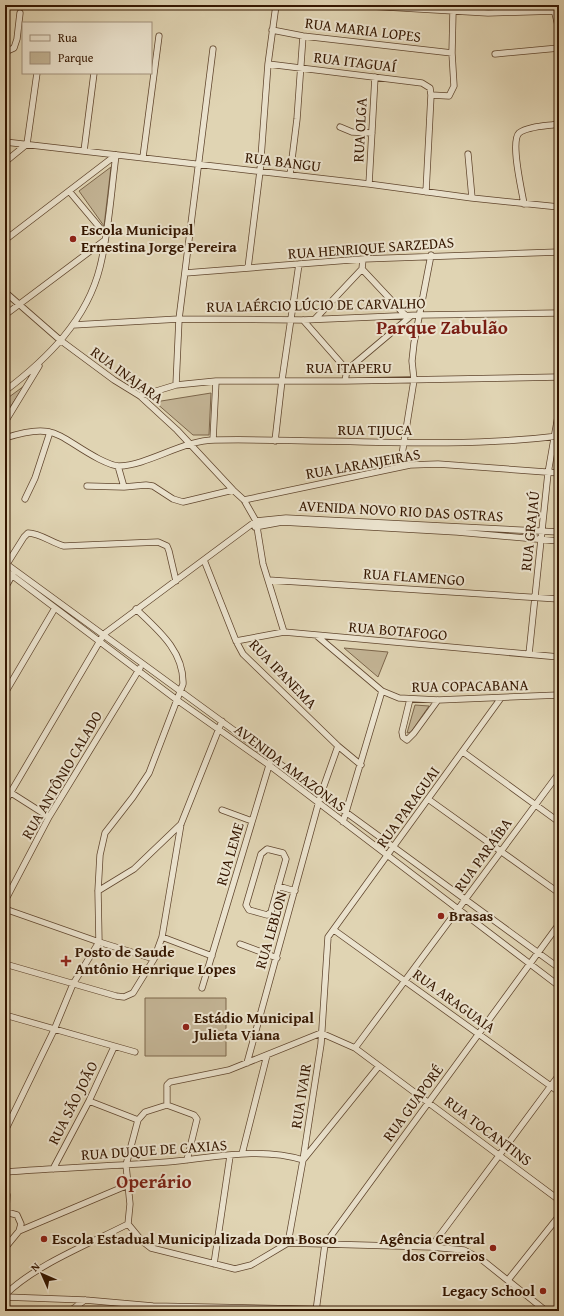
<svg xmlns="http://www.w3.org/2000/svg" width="564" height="1316" font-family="'Gentium Book Plus',serif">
<rect width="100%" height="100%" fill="#e0d4b3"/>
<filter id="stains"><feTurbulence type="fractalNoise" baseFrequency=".005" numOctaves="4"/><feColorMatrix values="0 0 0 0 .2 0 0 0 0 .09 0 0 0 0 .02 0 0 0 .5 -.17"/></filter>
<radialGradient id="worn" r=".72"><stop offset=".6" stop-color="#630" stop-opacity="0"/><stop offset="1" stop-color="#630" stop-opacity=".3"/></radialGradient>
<path fill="#c3b495" stroke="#7c664b" d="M111 167 104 226 79 191Z
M24 386 5 415V400Z
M211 393 209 435H193L155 402Z
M344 648 388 652 378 677Z
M415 705 429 706 411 732 407 733Z
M145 998H226V1056H145Z"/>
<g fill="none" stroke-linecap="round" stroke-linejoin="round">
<defs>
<path id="minor" d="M351 5 488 13 555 11
M553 5 559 30
M272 30 303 36 452 53
M5 52 14 48 17 39 20 13
M495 54 559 48
M268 64 422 83 430 88 431 95
M340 127 352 132 372 133
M5 142 369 184 472 198 559 207
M84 151 94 73
M468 154 472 198
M143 157 159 36
M5 162 27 144 37 73
M290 175 297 119 303 36
M369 184 375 77
M69 191 106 235
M426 192 431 95 449 96 454 86 452 53 453 11
M524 204C522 191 510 142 519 133 528 126 548 126 559 124
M5 240 116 155
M248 268 260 171 268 64 276 5
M362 269 405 315
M185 273 363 259 559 252
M5 292 60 340 114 380 140 396 177 430 233 490 244 500 256 521 263 564 284 632
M5 315 105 240
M315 319 362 269 363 259
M303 320 347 370
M73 325 179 319 303 320 419 315 559 313
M345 381 347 370 411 316
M176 385 179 319 213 49
M5 391C47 359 87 320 100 267 109 231 111 192 116 155
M140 396 176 385 216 381H345L559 377
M5 422 39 366
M5 438C57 421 57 437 99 459 105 462 113 466 119 466 149 465 183 440 215 440 329 438 445 450 559 436
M213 440 216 381
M275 441 282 380 299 264
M118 466 124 487
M400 467 414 380 412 361 414 343 431 255
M87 486 124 487 146 485 153 486 173 499 183 502 233 490
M25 499 35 478 50 432
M244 500 410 465 438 464 559 473
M255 527 282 522 457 532 559 541
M204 560 236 641 243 654 338 746 361 765
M5 563 559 968
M7 564 24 537 28 533C40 533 52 543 64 546L158 542 167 546 169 551 176 581
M5 570 177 700 269 765 559 986
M268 580 559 599
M5 588 13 574
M317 636 382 691 399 698 438 700 559 695
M236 641 284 632 559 657
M529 654 548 473 559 410
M5 693 55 608
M410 699 402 732 403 737 407 740 414 733 438 700
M463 752 559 822
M5 789 49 817
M428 799 559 893
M5 802 104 634 256 521 286 518 559 532
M222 810 252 821
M343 822 382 691
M267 849 283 853 286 859 271 912 267 915 249 910 246 905 261 854Z
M278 886 295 891
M98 891 134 869 181 824
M5 901 49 817 140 668
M5 909 99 942 154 959
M334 930 559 1092
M162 937 212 956
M240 944 277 958
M5 964 116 996 124 997 133 993 154 959 162 937 181 824 222 721
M202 988 270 762
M5 1015 135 1052
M355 1048 559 773
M247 1063 321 794 338 746
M89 1101 138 1120 145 1112 167 1105 194 1115 197 1119 187 1160
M167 1105V1085L170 1082 229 1070 321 1033 355 1048 559 1200
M138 1120 126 1165 130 1204 128 1224 142 1241 151 1248 235 1269 251 1265 288 1243 431 1247 464 1250 481 1259 546 1311
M5 1131 54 1030 73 984 99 942 98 891 100 855 105 833 133 797 149 773 183 684C184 651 158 630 136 609
M242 1154 267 1055
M53 1169 89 1101 114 1047
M5 1172C59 1168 113 1166 167 1162 211 1158 260 1146 303 1160L379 1066
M7 1195 6 1212 17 1215 21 1224 19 1231
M288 1243 303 1160 321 1044 328 937 501 698
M431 1247 559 1075
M5 1248 19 1231 128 1185
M214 1264 230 1156
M508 1280 559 1216
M5 1295C35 1265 89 1244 128 1224
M5 1297 85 1300 153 1306 398 1311
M70 1311 85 1300
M316 1311 325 1244 559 924"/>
</defs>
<use href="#minor" stroke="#60462e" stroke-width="7"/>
<use href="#minor" stroke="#ebe3ce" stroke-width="5.5"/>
</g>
<g fill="#8f2418" stroke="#ebe3ce" stroke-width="1.5">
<circle cx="73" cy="239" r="4"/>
<circle cx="441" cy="916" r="4"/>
<path d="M64 955h4v4h4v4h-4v4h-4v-4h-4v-4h4z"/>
<circle cx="186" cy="1027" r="4"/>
<circle cx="44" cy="1239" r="4"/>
<circle cx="493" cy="1248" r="4"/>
<circle cx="543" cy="1291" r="4"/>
</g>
<g text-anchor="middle" stroke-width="4" stroke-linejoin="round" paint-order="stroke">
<g font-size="15" fill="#351701" stroke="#ebe3ce">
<text transform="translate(363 30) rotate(7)" y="5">RUA MARIA LOPES</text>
<text transform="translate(355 62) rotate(7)" y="5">RUA ITAGUAÍ</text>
<text transform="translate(360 130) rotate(-87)" y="5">RUA OLGA</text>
<text transform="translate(283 162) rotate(7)" y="5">RUA BANGU</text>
<text transform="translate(371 248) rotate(-4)" y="5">RUA HENRIQUE SARZEDAS</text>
<text transform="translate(316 305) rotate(-1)" y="5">RUA LAÉRCIO LÚCIO DE CARVALHO</text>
<text x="349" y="373">RUA ITAPERU</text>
<text transform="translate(127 375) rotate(36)" y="5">RUA INAJARA</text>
<text x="375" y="435">RUA TIJUCA</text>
<text transform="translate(363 464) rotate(-10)" y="5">RUA LARANJEIRAS</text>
<text transform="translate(401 511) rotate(3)" y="5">AVENIDA NOVO RIO DAS OSTRAS</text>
<text transform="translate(530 531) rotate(-84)" y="5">RUA GRAJAÚ</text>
<text transform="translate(414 577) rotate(4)" y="5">RUA FLAMENGO</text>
<text transform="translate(398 631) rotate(5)" y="5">RUA BOTAFOGO</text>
<text transform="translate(283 674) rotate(46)" y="5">RUA IPANEMA</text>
<text transform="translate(470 686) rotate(-1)" y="5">RUA COPACABANA</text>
<text transform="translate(290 768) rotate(37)" y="5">AVENIDA AMAZONAS</text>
<text transform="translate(62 775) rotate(-60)" y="5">RUA ANTÔNIO CALADO</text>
<text transform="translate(408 807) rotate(-54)" y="5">RUA PARAGUAI</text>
<text transform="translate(230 854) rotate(-74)" y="5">RUA LEME</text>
<text transform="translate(483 855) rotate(-54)" y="5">RUA PARAÍBA</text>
<text transform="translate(271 930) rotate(-74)" y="5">RUA LEBLON</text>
<text transform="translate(454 1001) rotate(36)" y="5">RUA ARAGUAIA</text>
<text transform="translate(301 1096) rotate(-81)" y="5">RUA IVAIR</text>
<text transform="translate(73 1103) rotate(-63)" y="5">RUA SÃO JOÃO</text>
<text transform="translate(413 1103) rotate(-54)" y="5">RUA GUAPORÉ</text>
<text transform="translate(488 1131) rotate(37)" y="5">RUA TOCANTINS</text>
<text transform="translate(154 1150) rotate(-4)" y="5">RUA DUQUE DE CAXIAS</text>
</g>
<g font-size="15" font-weight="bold" fill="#351701" stroke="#ebe3ce" text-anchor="start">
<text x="81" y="235">Escola Municipal<tspan x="81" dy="17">Ernestina Jorge Pereira</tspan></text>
<text x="449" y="921">Brasas</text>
<text x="75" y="957">Posto de Saude<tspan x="75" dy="17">Antônio Henrique Lopes</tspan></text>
<text x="194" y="1023">Estádio Municipal<tspan x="194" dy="17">Julieta Viana</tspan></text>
<text x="52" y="1244">Escola Estadual Municipalizada Dom Bosco</text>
<text x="485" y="1244" text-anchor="end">Agência Central<tspan x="485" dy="17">dos Correios</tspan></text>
<text x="535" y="1296" text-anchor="end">Legacy School</text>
</g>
<g font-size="19" font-weight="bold" fill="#7a1f14" stroke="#ebe3ce">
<text x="442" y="334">Parque Zabulão</text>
<text x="154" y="1188">Operário</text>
</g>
</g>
<rect width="564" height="1316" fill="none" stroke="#e0d4b3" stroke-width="20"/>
<rect x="6" y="6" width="552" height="1304" fill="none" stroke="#351701" stroke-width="2"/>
<rect x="10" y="10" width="544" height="1296" fill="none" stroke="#351701"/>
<rect x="22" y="22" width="130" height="52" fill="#ebe3ce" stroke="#a2917c"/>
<rect x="30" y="35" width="20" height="6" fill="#ebe3ce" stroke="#a2917c"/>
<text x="58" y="42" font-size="12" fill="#351701">Rua</text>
<rect x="30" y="52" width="20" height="12" fill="#c3b495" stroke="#a2917c"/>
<text x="58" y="62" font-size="12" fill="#351701">Parque</text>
<g transform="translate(42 1274) rotate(315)" stroke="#ebe3ce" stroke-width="3" paint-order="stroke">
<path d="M0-3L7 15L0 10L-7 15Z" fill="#351701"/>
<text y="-6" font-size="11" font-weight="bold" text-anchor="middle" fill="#351701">N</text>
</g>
<rect width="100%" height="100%" filter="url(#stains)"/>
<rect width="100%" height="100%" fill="url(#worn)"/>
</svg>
